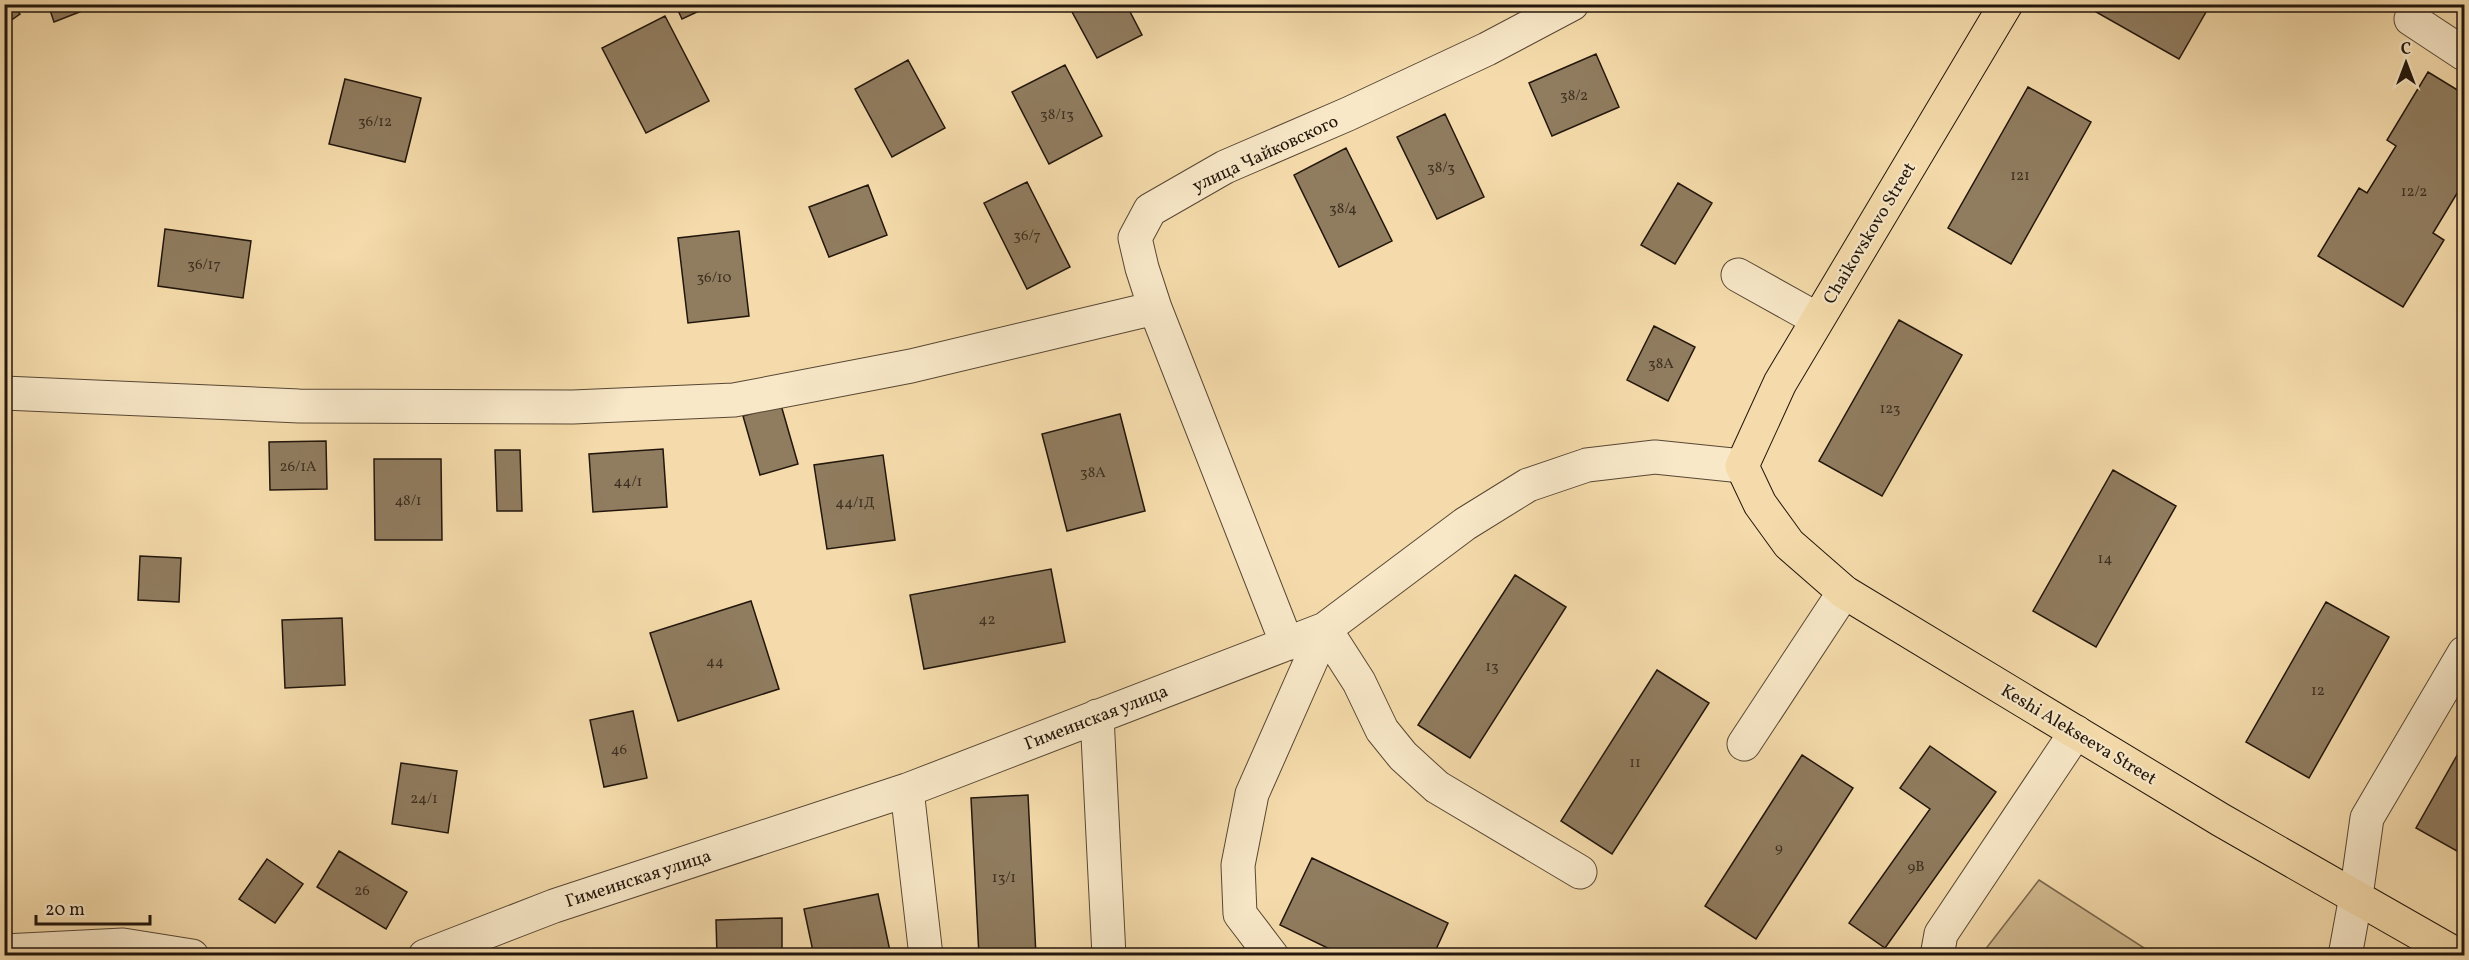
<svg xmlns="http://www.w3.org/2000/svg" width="2469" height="960" font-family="Vollkorn,serif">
<rect width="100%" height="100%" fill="#f5dbab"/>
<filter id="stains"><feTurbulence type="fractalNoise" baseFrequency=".00333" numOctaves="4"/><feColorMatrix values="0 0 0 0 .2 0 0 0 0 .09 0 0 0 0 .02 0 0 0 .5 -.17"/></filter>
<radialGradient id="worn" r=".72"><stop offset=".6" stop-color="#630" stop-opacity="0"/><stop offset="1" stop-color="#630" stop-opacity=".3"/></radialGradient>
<path fill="#d1ba90" stroke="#7a684e" stroke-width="1.5" d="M2039 880 2155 955H1981Z"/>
<path fill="#907c5f" stroke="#22160c" stroke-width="1.5" d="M4 4H12L20 14 4 25Z
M48 4H100L54 22Z
M675 4H714L682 19Z
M1081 4H1126L1142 35 1097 58 1071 10Z
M2082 4H2193L2206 12 2179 59Z
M665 16 709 101 646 133 602 48Z
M1596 54 1619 107 1552 136 1529 83Z
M908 60 945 128 892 157 855 89Z
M1065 65 1102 136 1049 164 1012 92Z
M2428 72 2464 94V187L2462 185 2433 233 2444 240 2403 307 2318 256 2359 188 2367 193 2396 146 2387 140Z
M345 79 421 98 405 162 329 144Z
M2028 87 2091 122 2011 264 1948 228Z
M1445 114 1484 197 1437 219 1397 137Z
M1346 148 1392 241 1339 267 1294 175Z
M1027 182 1070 267 1027 289 984 203Z
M1678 183 1712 203 1675 264 1641 245Z
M868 185 887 235 829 257 809 207Z
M165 229 251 241 243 298 158 286Z
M739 231 749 316 688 323 678 238Z
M1899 320 1962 355 1882 496 1819 461Z
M1654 326 1695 347 1668 401 1627 380Z
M781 405 798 464 760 475 743 416Z
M1120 414 1145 511 1067 531 1042 434Z
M326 441 327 489 270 490 269 442Z
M663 449 667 507 593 512 589 454Z
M495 450H520L522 511H497Z
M883 455 895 540 827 549 814 465Z
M374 459H441L442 540H375Z
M2113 470 2176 506 2096 647 2033 611Z
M140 556 181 558 179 602 138 600Z
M1051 569 1065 642 924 669 910 595Z
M1515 575 1566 607 1470 758 1418 725Z
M751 601 779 689 678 721 650 633Z
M2326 602 2389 637 2309 778 2246 742Z
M342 618 345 685 285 688 282 620Z
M1657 670 1709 703 1612 854 1561 821Z
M633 711 647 778 604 787 590 720Z
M2464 743V855L2416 828Z
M1930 746 1996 792 1885 948 1849 923 1930 809 1900 788Z
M1802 755 1853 788 1756 939 1705 906Z
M401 763 457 771 448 833 392 824Z
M1028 795 1036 956H979L971 798Z
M339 851 407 892 386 929 317 887Z
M1312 858 1448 923 1433 956H1344L1280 925Z
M267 859 303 884 275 923 239 899Z
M878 894 891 956H814L804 909Z
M782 918V956H717L716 920Z"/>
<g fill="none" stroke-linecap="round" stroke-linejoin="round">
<defs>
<path id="minor" d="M2417 4 2411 19 2464 54
M1738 275 1817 319
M4 393 299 406 573 407 734 400 911 366 1155 308
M1287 644 1155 308 1142 268 1135 238 1150 210 1225 167 1348 114 1487 49 1572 4
M1097 716 1109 956
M1744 744 1844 592
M907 790 926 956
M4 951 123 945 192 956
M425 956 554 906 907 790 1325 629 1465 524 1528 485 1587 465 1655 457 1742 466
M1272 956 1240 914 1238 865 1252 794 1325 629 1359 682 1382 730 1403 756 1437 787 1580 872
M1937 956 1941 934 2076 732
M2345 956 2356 896 2367 818 2464 653"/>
<path id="major" d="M2006 4 1780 383 1742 466 1760 504 1789 544 1844 592 2221 820 2459 956"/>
</defs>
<use href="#minor" stroke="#574734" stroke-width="35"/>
<use href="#major" stroke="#22160c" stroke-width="35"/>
<use href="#minor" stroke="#f8e8c8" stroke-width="33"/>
<use href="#major" stroke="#f5dbab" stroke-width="33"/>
</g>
<g text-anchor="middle" stroke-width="4.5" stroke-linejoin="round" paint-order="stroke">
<g font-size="15" fill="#3e3021">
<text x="1574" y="100">38/2</text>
<text x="1057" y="119">38/13</text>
<text x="375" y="126">36/12</text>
<text x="1441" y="172">38/3</text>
<text x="2020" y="180">121</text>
<text x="2414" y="196">12/2</text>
<text x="1343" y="213">38/4</text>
<text x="1027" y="240">36/7</text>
<text x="204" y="269">36/17</text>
<text x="714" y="282">36/10</text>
<text x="1661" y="368">38А</text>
<text x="1890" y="413">123</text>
<text x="298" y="471">26/1А</text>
<text x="1093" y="477">38А</text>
<text x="628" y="486">44/1</text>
<text x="408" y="505">48/1</text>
<text x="855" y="507">44/1Д</text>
<text x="2105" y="563">14</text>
<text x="987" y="624">42</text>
<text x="715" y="666">44</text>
<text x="1492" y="671">13</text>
<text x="2318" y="695">12</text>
<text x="619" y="754">46</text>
<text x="1635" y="767">11</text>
<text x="424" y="803">24/1</text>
<text x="1779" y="852">9</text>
<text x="1916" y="871">9В</text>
<text x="1004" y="882">13/1</text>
<text x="362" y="895">26</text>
</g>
<g font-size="18" fill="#22160c" stroke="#f8e8c8">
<text transform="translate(1265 153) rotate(-25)" y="6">улица Чайковского</text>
<text transform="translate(1869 233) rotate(-59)" y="6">Chaikovskovo Street</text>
<text transform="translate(1096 717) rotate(-21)" y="6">Гимеинская улица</text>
<text transform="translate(2079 734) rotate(31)" y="6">Keshi Alekseeva Street</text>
<text transform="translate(638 878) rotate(-18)" y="6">Гимеинская улица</text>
</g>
</g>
<rect width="2469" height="960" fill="none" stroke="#f5dbab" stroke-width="24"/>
<rect x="6" y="6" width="2457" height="948" fill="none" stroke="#22160c" stroke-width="3"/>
<rect x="12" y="12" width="2445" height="936" fill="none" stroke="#22160c" stroke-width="1.5"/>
<g transform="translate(2406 63)" stroke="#f8e8c8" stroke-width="4.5" paint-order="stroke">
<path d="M0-4.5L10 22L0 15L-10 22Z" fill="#22160c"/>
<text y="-9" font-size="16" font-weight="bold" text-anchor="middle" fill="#22160c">С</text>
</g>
<path d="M36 915v9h114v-9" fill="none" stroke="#22160c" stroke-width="3"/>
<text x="45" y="915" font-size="18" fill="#22160c" stroke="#f8e8c8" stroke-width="4.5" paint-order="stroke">20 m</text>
<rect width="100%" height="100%" filter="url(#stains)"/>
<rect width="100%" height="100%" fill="url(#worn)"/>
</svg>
